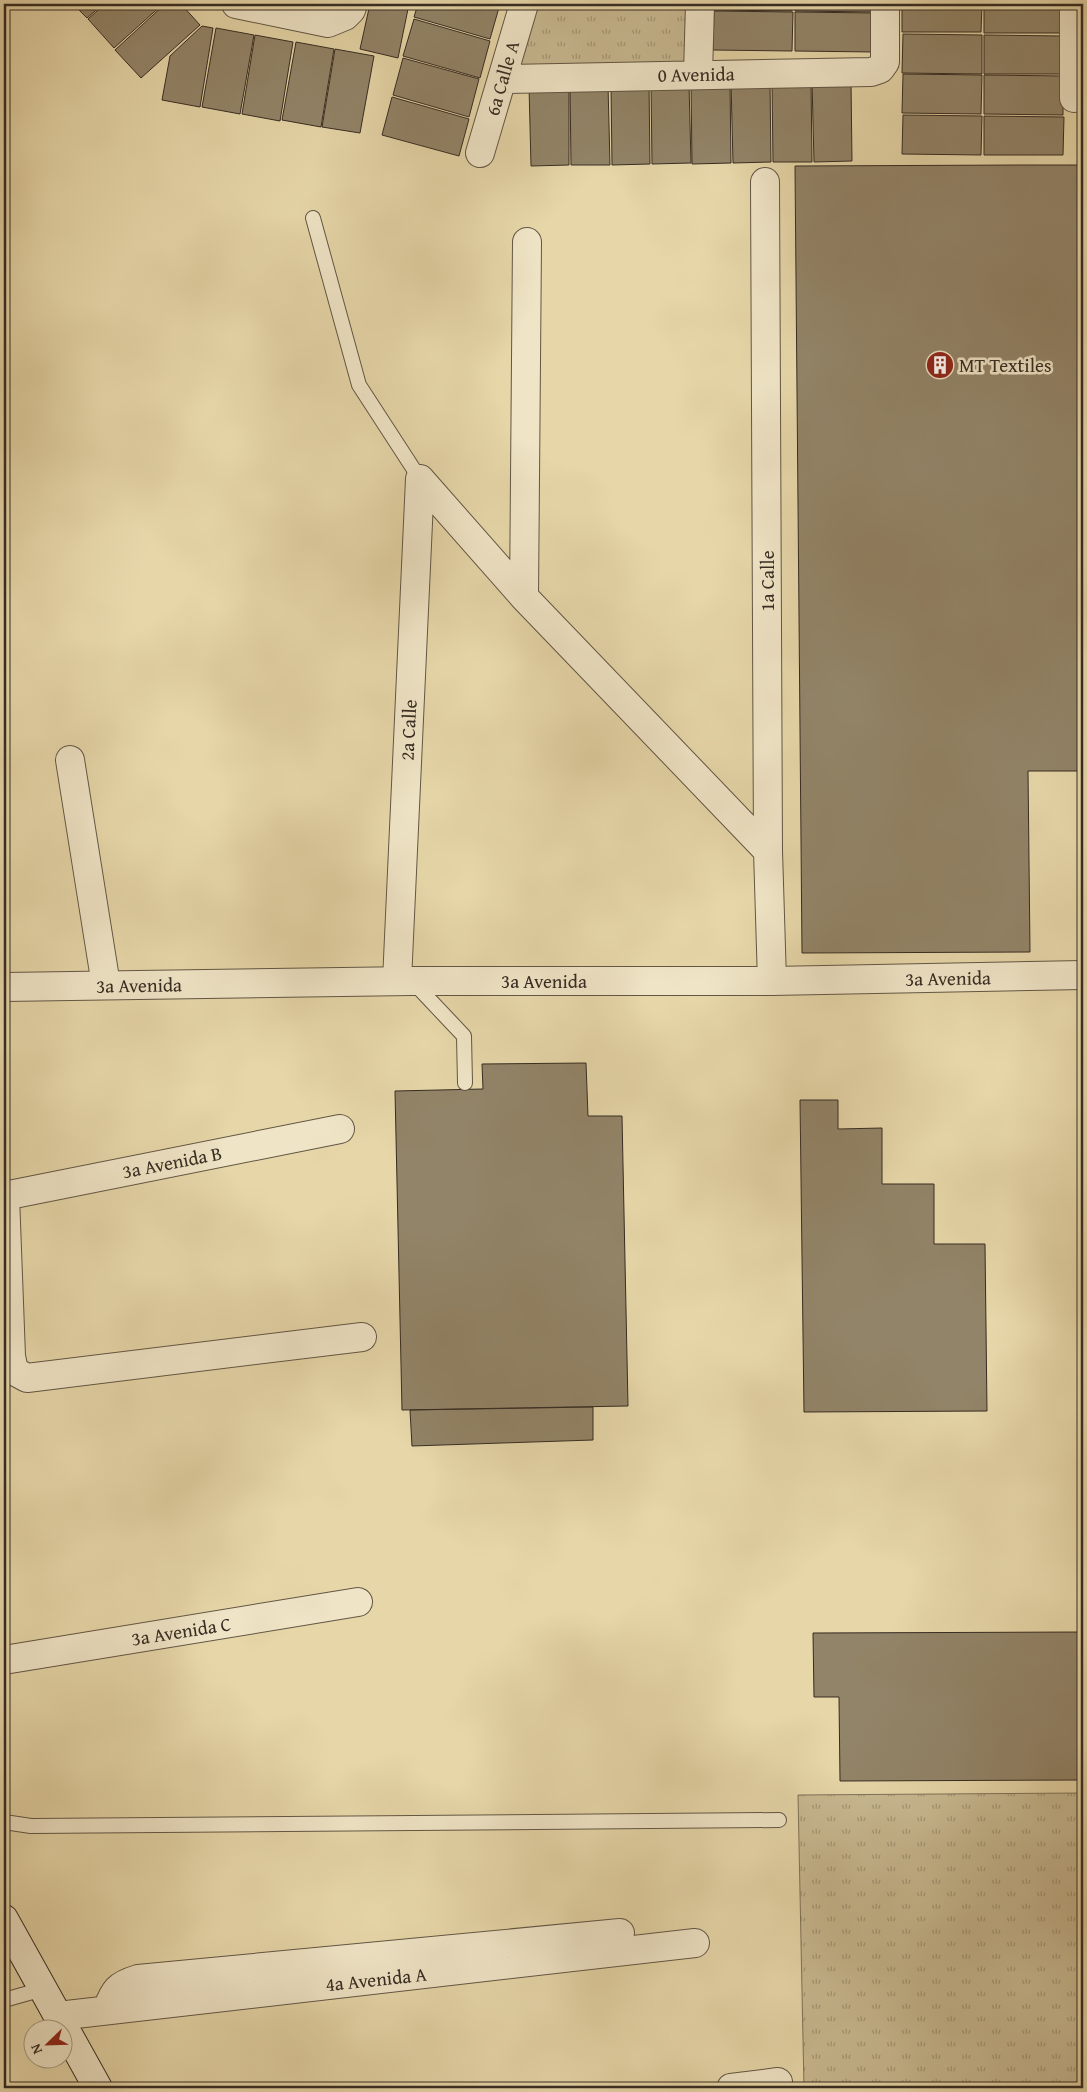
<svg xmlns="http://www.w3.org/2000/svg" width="1087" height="2092" font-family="'Gentium Book Plus',serif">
<defs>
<pattern id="grass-tufts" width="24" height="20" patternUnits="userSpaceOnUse" patternTransform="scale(1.25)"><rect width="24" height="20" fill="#c8b991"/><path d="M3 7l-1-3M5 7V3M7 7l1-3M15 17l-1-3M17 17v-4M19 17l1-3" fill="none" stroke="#a39776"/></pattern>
</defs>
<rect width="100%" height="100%" fill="#e6d6a8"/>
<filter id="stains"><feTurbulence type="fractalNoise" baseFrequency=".004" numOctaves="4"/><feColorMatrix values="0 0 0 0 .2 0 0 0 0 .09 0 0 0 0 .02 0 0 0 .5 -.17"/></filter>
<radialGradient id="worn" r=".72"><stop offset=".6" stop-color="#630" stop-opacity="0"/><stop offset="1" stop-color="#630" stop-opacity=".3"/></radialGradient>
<path fill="url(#grass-tufts)" stroke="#7f725a" d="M524 4H700L698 74 502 79Z
M1083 1793V2088H804L798 1795Z"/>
<path fill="#928468" stroke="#362c23" d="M73 4H103L87 18Z
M105 4H163L114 48 88 19Z
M165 4H181L200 25 141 78 115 50Z
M370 4H409L398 58 360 49Z
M418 4H500L490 39 414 17Z
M713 4H792V11L713 10Z
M795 4H874V12L795 11Z
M902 4H982L981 32H902Z
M984 4H1063V33H984Z
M714 11 793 12 792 51 713 50Z
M795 12 874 13V52L795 51Z
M414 19 490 41 480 78 403 56Z
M202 26 213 28 200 107 162 100 170 56Z
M216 28 254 35 240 114 202 107Z
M903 34 982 35V74L902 73Z
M255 35 293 42 280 121 242 114Z
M984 35 1063 36V74H984Z
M296 42 334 49 321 127 282 120Z
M335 49 374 56 360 133 322 127Z
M403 58 479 79 469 117 393 95Z
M903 74 982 75 981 114 902 113Z
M984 75 1063 76V115L984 114Z
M811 82 812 162H773L772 83Z
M812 82H851L852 161 814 162Z
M730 83 731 163 692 164 691 84Z
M731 83H770L771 162 733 163Z
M651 84H689L691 163 652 164Z
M608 85 610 165H571L570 86Z
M611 85H649L650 164 612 165Z
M529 86H569V165L531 166Z
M392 97 469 119 459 156 382 135Z
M903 115 982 116 981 155 902 154Z
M984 116 1064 117 1063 155H984Z
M1018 165H1083V771H1028L1030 952 802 953 795 166Z
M586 1063 588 1116H622L628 1406 402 1410 395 1091 483 1089 482 1064Z
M800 1100H838V1129L882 1128V1184H934V1244H985L987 1411 804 1412Z
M593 1407V1440L412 1446 410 1410Z
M1083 1632V1780L840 1781 839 1697H814L813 1633Z"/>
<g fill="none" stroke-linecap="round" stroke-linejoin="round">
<defs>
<path id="service" d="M313 218 359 385 420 479
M413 982 464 1036 465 1083
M4 1822 31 1826 779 1820
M4 2000 43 1989"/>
<path id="minor" d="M236 4 328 23 345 16 351 10 353 4
M698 74 700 4
M502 79 871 72 880 69 885 62V4
M1074 98V4
M480 153 524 4
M765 182 768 851 772 981
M420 479 524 597 768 851
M524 597 527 242
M70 760 106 985
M397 981 420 479
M4 1196 340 1129
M5 1196 11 1356 14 1371 27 1378 362 1337
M4 1660 358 1602
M107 2010C114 1990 118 1985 138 1979L620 1933
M58 2016 695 1943
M731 2088 778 2082"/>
<path id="tertiary" d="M4 987 412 981H772L1083 975"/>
<path id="secondary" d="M4 1919 98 2088"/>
</defs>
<use href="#service" stroke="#625644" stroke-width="16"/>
<use href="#minor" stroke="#625644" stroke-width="30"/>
<use href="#tertiary" stroke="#625644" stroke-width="30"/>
<use href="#secondary" stroke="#362c23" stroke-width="30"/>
<use href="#service" stroke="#efe4c6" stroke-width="14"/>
<use href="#minor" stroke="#efe4c6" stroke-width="28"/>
<use href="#tertiary" stroke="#efe4c6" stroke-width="28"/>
<use href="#secondary" stroke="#efe4c6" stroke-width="28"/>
</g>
<defs>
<symbol id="building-disc" viewBox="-11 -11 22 22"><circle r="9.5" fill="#8f2418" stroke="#efe4c6"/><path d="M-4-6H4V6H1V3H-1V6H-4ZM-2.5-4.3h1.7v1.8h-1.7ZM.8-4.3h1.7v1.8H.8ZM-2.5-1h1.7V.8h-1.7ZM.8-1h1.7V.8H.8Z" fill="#fff"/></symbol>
</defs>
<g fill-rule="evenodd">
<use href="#building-disc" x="924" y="349" width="32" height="32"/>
</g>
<g text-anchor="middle" stroke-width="5" stroke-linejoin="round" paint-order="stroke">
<g font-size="19" fill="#362c23" stroke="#efe4c6">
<text transform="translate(696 74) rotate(-1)" y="7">0 Avenida</text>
<text transform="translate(502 78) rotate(-74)" y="7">6a Calle A</text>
<text transform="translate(767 581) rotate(-90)" y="7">1a Calle</text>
<text transform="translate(408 730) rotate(-87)" y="7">2a Calle</text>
<text transform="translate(948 978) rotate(-1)" y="7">3a Avenida</text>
<text x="544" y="988">3a Avenida</text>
<text transform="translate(139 985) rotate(-1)" y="7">3a Avenida</text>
<text transform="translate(172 1162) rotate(-11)" y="7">3a Avenida B</text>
<text transform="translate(181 1631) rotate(-9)" y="7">3a Avenida C</text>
<text transform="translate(376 1979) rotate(-6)" y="7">4a Avenida A</text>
</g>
<g font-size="19" fill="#362c23" stroke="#efe4c6" text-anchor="start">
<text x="959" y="372">MT Textiles</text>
</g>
</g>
<rect width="1087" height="2092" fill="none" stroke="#e6d6a8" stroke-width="20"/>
<rect x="5" y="5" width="1077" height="2082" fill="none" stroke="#362c23" stroke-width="2.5"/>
<rect x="10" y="10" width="1067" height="2072" fill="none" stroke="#362c23"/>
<g transform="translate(48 2044) rotate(247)"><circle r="24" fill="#efe4c6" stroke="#a59a85"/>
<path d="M0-4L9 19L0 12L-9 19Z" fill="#8f2418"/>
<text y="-8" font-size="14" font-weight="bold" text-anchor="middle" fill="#362c23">N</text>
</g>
<rect width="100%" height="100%" filter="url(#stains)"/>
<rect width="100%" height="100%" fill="url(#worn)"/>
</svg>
